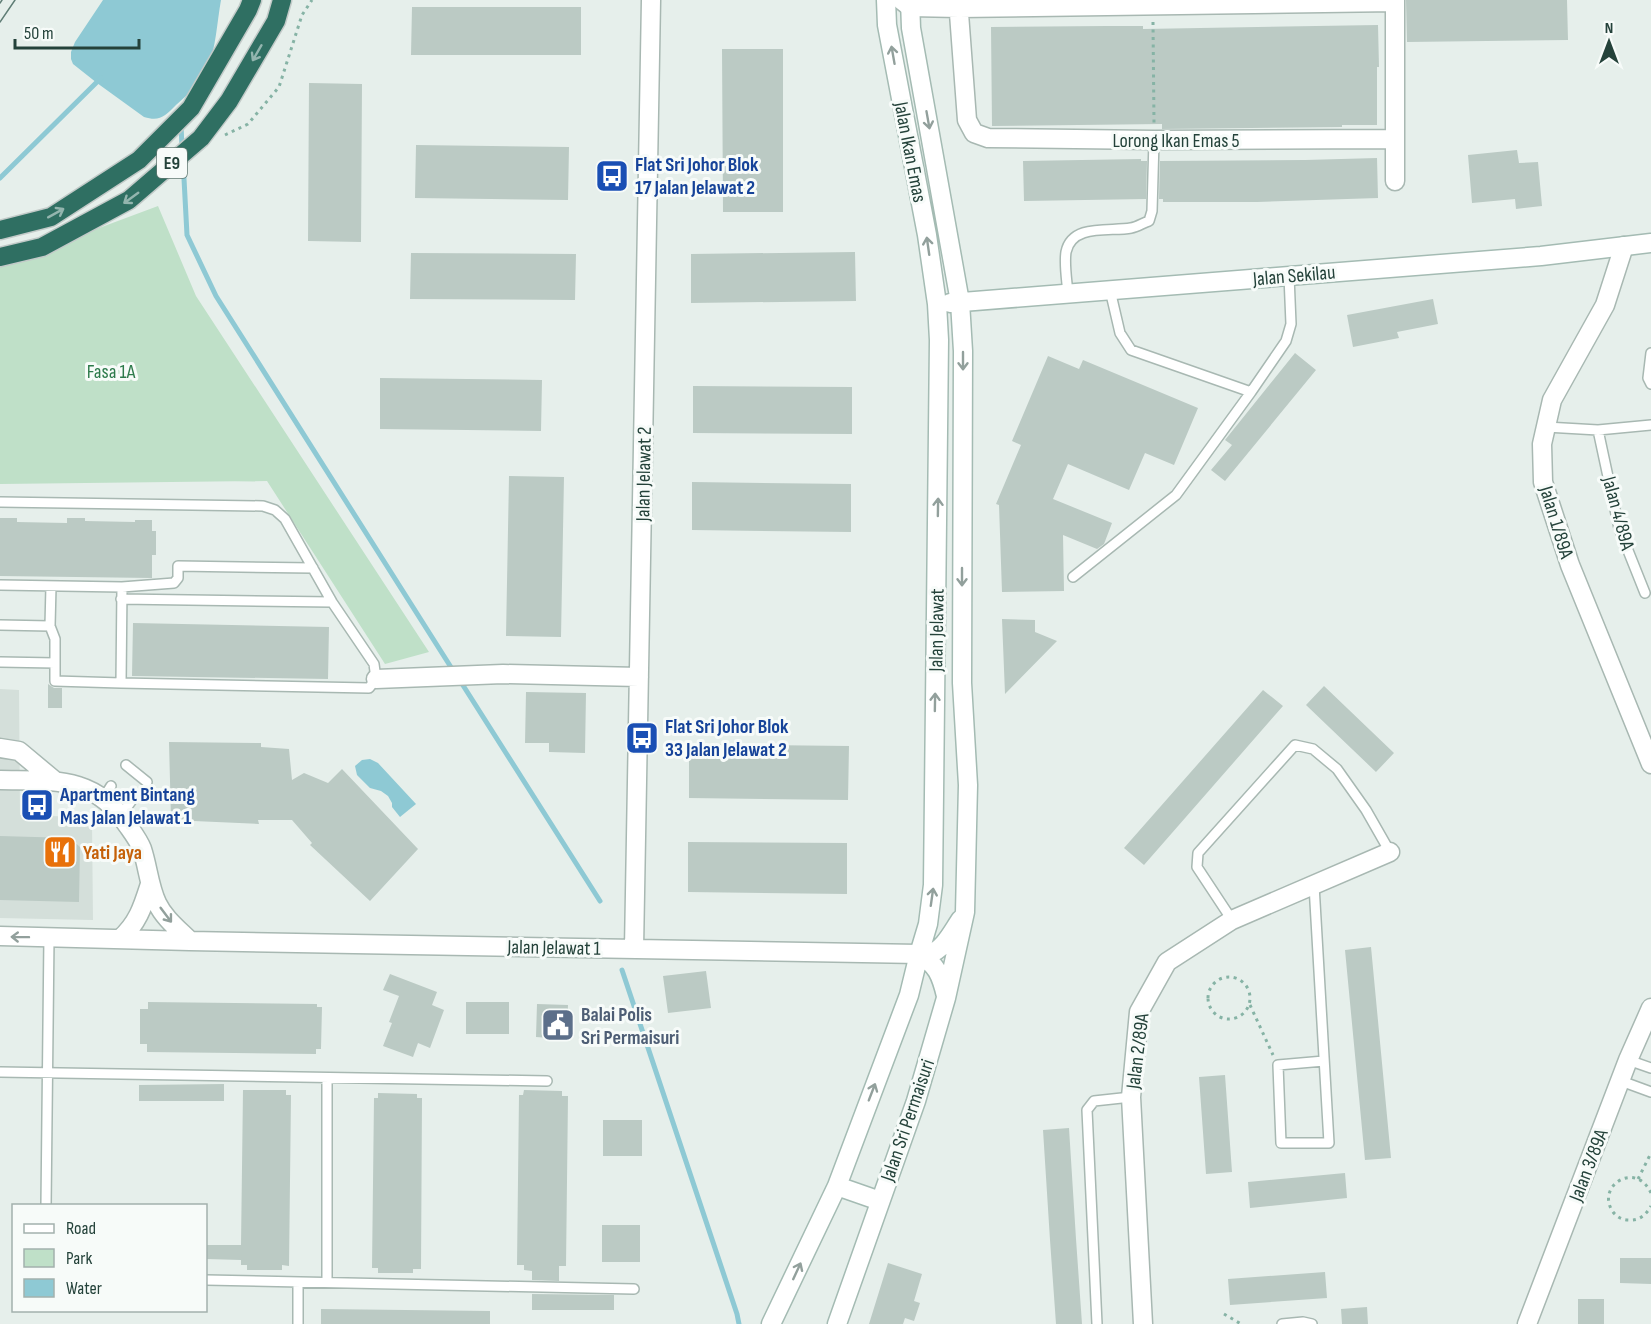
<svg xmlns="http://www.w3.org/2000/svg" width="1651" height="1324" font-family="'Sofia Sans Condensed',sans-serif">
<rect width="100%" height="100%" fill="#e6efeb"/>
<path fill="#d4dfda" d="M0 689 19 690 20 815 81 817 92 823 93 920 0 918Z"/>
<path fill="#bfe0c8" d="M158 206 196 296 429 652 385 664 267 481 0 484V265Z"/>
<path fill="#8ec9d4" d="M103 0H221C217 22 216 49 207 70 201 84 187 95 176 105 165 116 160 122 144 117L97 83 73 64 71 59V52L75 42Z
M370 759 378 763 416 804 400 817 392 807V803L388 796 381 791 370 788 357 775 355 766 362 760Z"/>
<g fill="none" stroke-linecap="round" stroke-linejoin="round">
<path stroke="#8ec9d4" stroke-width="5" d="M181 124 182 148
M183 160 187 235 216 296 454 672
M0 178 101 78
M459 679 600 901
M622 970 737 1314 739 1324"/>
</g>
<path fill="#bbcac4" d="M1406 0H1567L1568 40 1407 42Z
M412 7H581V55H411Z
M1378 25 1379 67H1377V125H1342V127L1162 129V124L992 126 991 27 1107 26H1143V29Z
M722 49H783V212H723Z
M309 83 362 84 361 242 308 241Z
M416 145 569 147 568 200 415 198Z
M1517 150 1519 163 1538 162 1542 206 1516 209 1515 199 1472 203 1468 155Z
M1377 158 1378 198 1257 202H1163V199H1159L1160 161 1305 160Z
M1141 159V161H1147L1146 199 1024 201 1023 161Z
M855 252 856 301 691 303V254Z
M411 253 576 254 575 300 410 299Z
M1433 299 1438 324 1397 332 1399 338 1353 347 1347 315Z
M1295 353 1316 370 1225 481 1211 470 1232 445 1225 440Z
M1048 356 1079 369 1083 360 1198 408 1174 465 1145 453 1129 490 1068 464 1053 499 1112 523 1104 544 1097 549 1063 535 1064 591 1002 592 999 505 996 504 1021 445 1012 441Z
M380 378 542 380 541 431 380 429Z
M693 386 852 387V434L693 433Z
M509 476 564 477 561 637 506 636Z
M692 482 851 484V532L692 530Z
M0 518H17V522L67 523V518H85V521L135 522V520H152V531H156V555H152V578L0 576Z
M1002 619 1035 620V632L1057 641 1005 694Z
M133 623 329 627 328 679 132 676Z
M48 684 54 688H62V708H48Z
M1324 686 1394 753 1376 772 1306 705Z
M1263 690 1283 706 1144 865 1124 848Z
M526 692 586 693 585 753 549 752V743H525Z
M169 742 261 743V747L289 749 292 780 304 773 328 783 342 769 418 849 370 901 310 845 312 843 292 820H258L259 824 171 820Z
M689 744 849 746 848 800 689 798Z
M0 836 70 838 80 847 79 902 0 900Z
M688 842 847 843V894L688 892Z
M1371 947 1391 1158 1365 1160 1345 950Z
M706 971 711 1008 668 1013 663 976Z
M390 974 437 992 432 1005 444 1010 430 1048 418 1043 413 1057 383 1046 392 1023 389 1022 399 996 383 990Z
M148 1002 317 1004V1007H322L321 1049H316V1054L147 1052V1044H140V1009H148Z
M466 1002H509V1034H466Z
M537 1004 568 1005 567 1029H550V1038L536 1037Z
M1225 1075 1232 1172 1206 1174 1199 1077Z
M224 1084V1101H139V1085Z
M243 1090H286V1095H291L289 1266 282 1265V1270H247V1265H241V1260L206 1259V1245H241Z
M524 1090 562 1091V1096H568L566 1266H559V1281L532 1280V1271L524 1270V1265H517L519 1095H523Z
M378 1093 417 1094V1098H422L421 1269H413V1273H378V1268H372L374 1098H378Z
M603 1120H642V1156H603Z
M1069 1128 1076 1239 1082 1324H1056L1050 1240 1043 1130Z
M1345 1173 1347 1198 1250 1208 1248 1182Z
M602 1225H640V1262H602Z
M1620 1258H1651V1284L1620 1283Z
M888 1263 922 1274 914 1301 920 1303 914 1321 905 1318 903 1324H869Z
M1325 1272 1327 1298 1230 1305 1228 1279Z
M532 1294 614 1295V1310H532Z
M1578 1299H1604V1324H1578Z
M1367 1307 1368 1324H1342L1341 1309Z
M321 1309 490 1311V1324H321Z"/>
<g fill="none" stroke-linecap="round" stroke-linejoin="round">
<defs>
<path id="lane" d="M1110 290 1120 333 1131 350 1251 392
M1068 294C1067 281 1064 264 1066 252 1072 223 1111 232 1131 228 1137 227 1143 223 1149 221L1152 211 1154 140
M1651 353 1648 378 1651 384
M1546 427 1598 430 1651 425
M1598 430 1619 528 1645 593
M0 502 263 506 275 510 285 519 332 602 374 664 376 679 369 688 121 683 122 587
M1073 577 1176 495 1251 392 1286 341 1291 324 1289 276
M0 585 122 587 174 583 178 578V566L313 568
M121 599 332 602
M0 625 50 626 55 639V663
M50 626 51 586
M0 662 55 663V681L121 683
M126 765 147 782
M103 799 111 786
M121 815 132 800
M1314 885 1329 1143H1281L1278 1065 1324 1061
M1232 920 1197 867 1198 853 1295 745 1313 749 1337 769 1366 810 1390 852
M1628 1060 1651 1068
M0 1072 547 1081
M1621 1081 1651 1092
M46 1206 49 937
M206 1280 634 1289
M298 1282V1324
M327 1282V1078
M1097 1324 1087 1110 1094 1101 1131 1097
M1282 1324 1303 1322 1312 1324"/>
<path id="street" d="M901 0 910 7 959 8 1395 2
M958 0 967 120 974 133 988 138 1154 140 1395 139
M1395 0V181
M1624 246 1605 305 1552 400 1542 444 1543 482 1570 565 1651 764
M376 679 503 674 639 677
M0 748 19 751 55 781
M0 780C53 781 95 775 128 826 133 833 139 841 142 849 148 867 149 886 157 903 164 918 178 929 190 941
M0 936 190 941 919 954
M120 939C138 923 143 906 150 884
M634 949 651 0
M1143 1324 1131 1097 1139 1012 1167 962 1232 920 1390 852
M1527 1324 1628 1060 1651 1008"/>
<path id="secondary" d="M950 303 1541 256 1651 243
M919 954C922 954 926 954 929 954 944 950 953 930 961 919
M919 954C937 965 941 975 946 996
M837 1186 880 1201
M771 1324 837 1186 909 995 919 954 928 924 933 885 939 340 937 304 927 235 887 25 886 0
M837 1324 916 1101 946 998 965 912 968 785 962 683 963 351 960 302 911 28 910 0"/>
<path id="highway" d="M0 230 51 217 139 160 191 108 248 10 252 0
M0 257 42 247 129 200 201 138 229 101 276 21 282 0"/>
</defs>
<use href="#lane" stroke="#a8b8b2" stroke-width="12"/>
<use href="#street" stroke="#a8b8b2" stroke-width="21"/>
<use href="#secondary" stroke="#a4bbb3" stroke-width="21"/>
<use href="#highway" stroke="#c2cac8" stroke-width="21"/>
<path stroke="#86b3a5" stroke-width="3" stroke-dasharray="3 4.5" stroke-linecap="butt" d="M1153 22 1154 123
M225 135 248 124 279 87 302 15 312 0
M1208 998a21 21 0 1 1 42 0a21 21 0 1 1-42 0Z
M1250 1005 1273 1055
M1638 1179 1651 1153
M1651 1193C1636 1160 1595 1186 1613 1212 1617 1217 1622 1220 1629 1220 1639 1221 1646 1215 1651 1206
M1224 1314 1241 1324"/>
<use href="#lane" stroke="#fff" stroke-width="9"/>
<use href="#street" stroke="#fff" stroke-width="18"/>
<use href="#secondary" stroke="#fff" stroke-width="18"/>
<use href="#highway" stroke="#2f6f62" stroke-width="18"/>
<path stroke="#5f7d75" stroke-width="1.5" d="M0 3 2 0
M0 22 15 0"/>
</g>
<defs><path id="oneway-shaft" d="M-6 0H5M1.5-3L5.5 0L1.5 3" fill="none" stroke-width="1.6" stroke-linecap="round" stroke-linejoin="round" transform="scale(1.5)"/></defs>
<g stroke="#93b5ae">
<use href="#oneway-shaft" transform="translate(257 53) rotate(120)"/>
<use href="#oneway-shaft" transform="translate(131 198) rotate(144)"/>
<use href="#oneway-shaft" transform="translate(56 213) rotate(-29)"/>
</g>
<g stroke="#92a09c">
<use href="#oneway-shaft" transform="translate(893 55) rotate(-100)"/>
<use href="#oneway-shaft" transform="translate(928 120) rotate(80)"/>
<use href="#oneway-shaft" transform="translate(928 246) rotate(-98)"/>
<use href="#oneway-shaft" transform="translate(963 361) rotate(90)"/>
<use href="#oneway-shaft" transform="translate(938 507) rotate(-89)"/>
<use href="#oneway-shaft" transform="translate(962 577) rotate(90)"/>
<use href="#oneway-shaft" transform="translate(935 702) rotate(-89)"/>
<use href="#oneway-shaft" transform="translate(932 897) rotate(-82)"/>
<use href="#oneway-shaft" transform="translate(166 915) rotate(53)"/>
<use href="#oneway-shaft" transform="translate(20 937) rotate(-179)"/>
<use href="#oneway-shaft" transform="translate(872 1092) rotate(-69)"/>
<use href="#oneway-shaft" transform="translate(797 1271) rotate(-65)"/>
</g>
<defs>
<symbol id="bus-square" viewBox="-11 -11 22 22"><rect x="-9" y="-9" width="18" height="18" rx="4" fill="#1a4fb4" stroke="#f7fbf9"/><path d="M-5-6H5V4H4V6H2V4H-2V6H-4V4H-5ZM-3.5-4V0h7V-4ZM-3.5 1.2v1.5H-2V1.2ZM2 1.2v1.5H3.5V1.2Z" fill="#fff"/></symbol>
<symbol id="restaurant-square" viewBox="-11 -11 22 22"><rect x="-9" y="-9" width="18" height="18" rx="4" fill="#e8710a" stroke="#f7fbf9"/><path d="M-5-6h1v4h1v-4h1v4h1v-4h1v5L-1.5 .5V6h-2V.5L-5-1ZM5-6V6H3V1.5H1.5Q1.5-4 5-6Z" fill="#fff"/></symbol>
<symbol id="civic-square" viewBox="-11 -11 22 22"><rect x="-9" y="-9" width="18" height="18" rx="4" fill="#5c6f8a" stroke="#f7fbf9"/><path d="M-.6-6.5H3V-4.5H.6V-3L4-1V1h2V6H-6V1h2V-1L-.6-3ZM-1.2 2.5V6h2.4V2.5Z" fill="#fff"/></symbol>
</defs>
<g fill-rule="evenodd">
<use href="#bus-square" x="593" y="157" width="38" height="38"/>
<use href="#bus-square" x="623" y="719" width="38" height="38"/>
<use href="#bus-square" x="18" y="786" width="38" height="38"/>
<use href="#restaurant-square" x="41" y="833" width="38" height="38"/>
<use href="#civic-square" x="539" y="1006" width="38" height="38"/>
</g>
<g text-anchor="middle" stroke-width="6" stroke-linejoin="round" paint-order="stroke">
<rect fill="#f7fbf9" stroke="#637a73" stroke-width="1.5" x="157" y="148" width="30" height="30" rx="4.5"/>
<g font-size="18" font-weight="bold" fill="#24423a">
<text x="172" y="169">E9</text>
</g>
<g font-size="20" fill="#24423a" stroke="#f7fbf9">
<text x="1176" y="147">Lorong Ikan Emas 5</text>
<text transform="translate(911 152) rotate(79)" y="7">Jalan Ikan Emas</text>
<text transform="translate(1294 275) rotate(-5)" y="7">Jalan Sekilau</text>
<text transform="translate(643 474) rotate(-89)" y="7">Jalan Jelawat 2</text>
<text transform="translate(1619 513) rotate(75)" y="7">Jalan 4/89A</text>
<text transform="translate(1557 522) rotate(73)" y="7">Jalan 1/89A</text>
<text transform="translate(936 630) rotate(-89)" y="7">Jalan Jelawat</text>
<text transform="translate(554 947) rotate(1)" y="7">Jalan Jelawat 1</text>
<text transform="translate(1137 1051) rotate(-83)" y="7">Jalan 2/89A</text>
<text transform="translate(907 1120) rotate(-71)" y="7">Jalan Sri Permaisuri</text>
<text transform="translate(1588 1165) rotate(-69)" y="7">Jalan 3/89A</text>
</g>
<g font-size="20" font-weight="bold" fill="#164399" stroke="#f7fbf9" text-anchor="start">
<text x="635" y="171">Flat Sri Johor Blok<tspan x="635" dy="23">17 Jalan Jelawat 2</tspan></text>
<text x="665" y="733">Flat Sri Johor Blok<tspan x="665" dy="23">33 Jalan Jelawat 2</tspan></text>
<text x="60" y="801">Apartment Bintang<tspan x="60" dy="23">Mas Jalan Jelawat 1</tspan></text>
</g>
<g font-size="20" fill="#2d7a4b" stroke="#f7fbf9">
<text x="111" y="378">Fasa 1A</text>
</g>
<g font-size="20" font-weight="bold" fill="#c56008" stroke="#f7fbf9" text-anchor="start">
<text x="83" y="859">Yati Jaya</text>
</g>
<g font-size="20" font-weight="bold" fill="#4e5e75" stroke="#f7fbf9" text-anchor="start">
<text x="581" y="1021">Balai Polis<tspan x="581" dy="23">Sri Permaisuri</tspan></text>
</g>
</g>
<rect x="12" y="1204" width="195" height="108" fill="#f7fbf9" stroke="#a3b1ad" stroke-width="1.5"/>
<rect x="24" y="1224" width="30" height="9" fill="#ffffff" stroke="#a3b1ad" stroke-width="1.5"/>
<text x="66" y="1234" font-size="18" fill="#24423a">Road</text>
<rect x="24" y="1249" width="30" height="18" fill="#bfe0c8" stroke="#a3b1ad" stroke-width="1.5"/>
<text x="66" y="1264" font-size="18" fill="#24423a">Park</text>
<rect x="24" y="1279" width="30" height="18" fill="#8ec9d4" stroke="#a3b1ad" stroke-width="1.5"/>
<text x="66" y="1294" font-size="18" fill="#24423a">Water</text>
<g transform="translate(1609 42)" stroke="#f7fbf9" stroke-width="4.5" paint-order="stroke">
<path d="M0-4.5L10 22L0 15L-10 22Z" fill="#24423a"/>
<text y="-9" font-size="16" font-weight="bold" text-anchor="middle" fill="#24423a">N</text>
</g>
<path d="M15 39v9h124v-9" fill="none" stroke="#24423a" stroke-width="3"/>
<text x="24" y="39" font-size="18" fill="#24423a" stroke="#f7fbf9" stroke-width="4.5" paint-order="stroke">50 m</text>
</svg>
